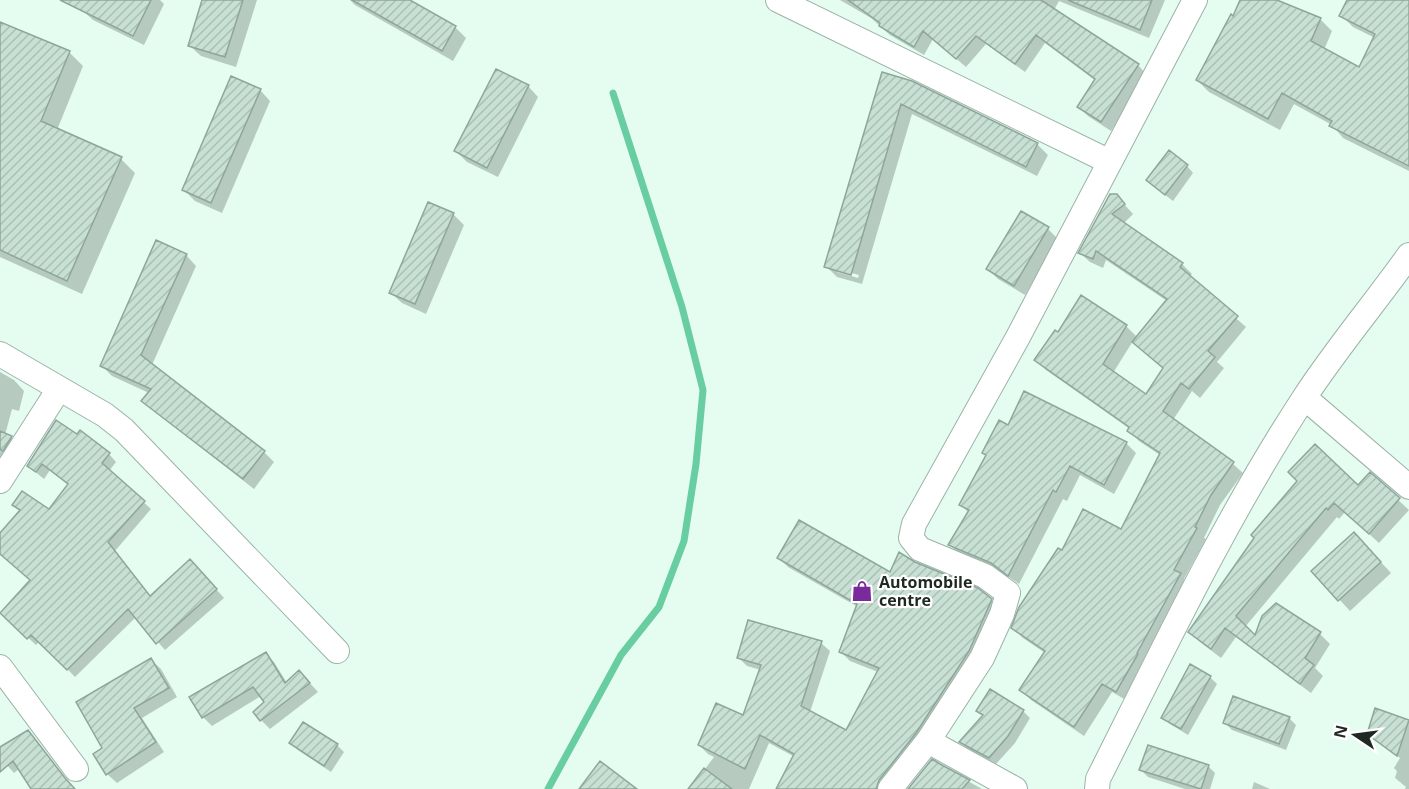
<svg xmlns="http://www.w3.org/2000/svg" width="1409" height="789" font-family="'Open Sans',sans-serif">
<defs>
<pattern id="building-hatch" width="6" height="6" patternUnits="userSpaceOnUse" patternTransform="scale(1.5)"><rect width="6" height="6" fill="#c7e0d3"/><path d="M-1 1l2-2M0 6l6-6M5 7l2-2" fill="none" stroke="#aac0b5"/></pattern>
</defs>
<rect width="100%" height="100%" fill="#e4fdf0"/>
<path fill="#0003" fill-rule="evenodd" d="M87 0H160L164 4 144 45 93 20 82 10Z
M205 0H257L236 67 201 56 190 46Z
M350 0H407L455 27 466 38 453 61 355 5Z
M840 0H1165L1149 38 1059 1 1054 10 1138 65 1147 75 1111 131 1088 116 1079 107 1096 81 1045 43 1025 72 986 44 966 67 933 39 924 55 890 35 871 18Z
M1241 0H1273L1320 19 1332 31 1324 50 1360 69 1375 38 1353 27 1341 15 1349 0H1409V171L1343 138 1332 125 1294 104 1280 130 1209 92 1197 80 1234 18Z
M0 24 69 52 83 66 57 130 121 159 135 173 82 294 0 257Z
M883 74 1037 144 1048 155 1037 176 912 114 862 284 837 277 826 266ZM837 269 859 275 858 278 837 272Z
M528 86 538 97 498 177 467 162 456 151Z
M260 90 270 101 222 213 195 201 184 190Z
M1187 166 1193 173 1173 201 1155 187Z
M1114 193 1133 214 1123 224 1182 264 1192 274 1189 277 1246 327 1217 362 1224 368 1200 398 1192 391 1173 420 1233 464 1243 473 1220 505 1204 538 1206 539 1184 579 1190 585 1126 700 1112 692 1084 736 1031 700 1021 690 1045 653 1023 638 1013 628 1062 552 1121 531 1160 455 1139 441 1129 431 1130 429 1046 370 1036 360 1058 334 1082 297 1126 326 1138 338 1167 301 1106 260 1103 268 1090 262 1080 253 1110 196ZM1133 341 1164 369 1146 396 1113 373Z
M453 214 464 225 426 314 402 303 391 293Z
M1048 229 1058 239 1025 295 998 279 988 269Z
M186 255 196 266 152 365 264 452 274 462 254 489 154 411 143 400 149 393 112 376 102 366Z
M0 372 14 380 24 391 19 411 12 409 5 435 11 437 21 448 0 477Z
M1008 427 1126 443 1136 453 1114 494 1080 475 1067 501 1063 499 1019 584 1003 573 960 555 950 545 969 513 961 505 987 455Z
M109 454 116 462 109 471 151 509 115 551 151 597 198 569 224 598 165 650 136 617 75 677 40 641 36 645 10 621 32 581 0 552V535L21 511 14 505 50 511 69 485 50 470 44 479 28 466Z
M1370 474 1409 510 1379 543 1345 512 1339 519 1337 517 1245 627 1256 638 1276 605 1320 634 1330 644 1315 668 1323 676 1311 693 1236 637 1221 658 1200 642 1190 632 1256 538 1358 487Z
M1364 544 1391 573 1350 611 1313 571Z
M779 558 891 574 914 563 991 600 1000 609 887 789H778L795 757 769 743 749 789H690L714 757 708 754 700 746 744 717 761 670 747 666 738 657 821 643 830 651 810 712 847 732 878 672 850 661 841 652 858 607 788 567Z
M265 653 274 662 287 683 308 681 318 692 270 729 261 720 266 702 261 696 212 726 203 717Z
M151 660 161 669 177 697 142 718 164 752 117 783 107 774 104 748Z
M1210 677 1217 684 1188 735 1170 724 1163 717Z
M990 691 1023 711 1030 718 1015 743 996 764 968 749 961 742 984 717 978 711Z
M1376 710 1409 721V789H1405L1406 787 1395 778 1397 771 1394 768 1400 758 1369 733Z
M1289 718 1296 725 1286 750 1232 730 1225 723Z
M291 743 337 745 344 752 331 772 298 750Z
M0 749 71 786 74 789H33L20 768 14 773 0 757Z
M932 761 982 789H910Z
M1208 766 1215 773 1210 789H1185L1148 777 1141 770Z
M1254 782 1270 789H1252Z"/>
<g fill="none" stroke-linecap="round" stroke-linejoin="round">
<path stroke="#68cda1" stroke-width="7" d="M548 789 621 655 659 607 684 541 696 464 703 390 682 307 613 93"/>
</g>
<path fill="url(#building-hatch)" stroke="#8ea699" stroke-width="1.5" d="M60 0H151L133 36Z
M202 0H243L225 57 188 46Z
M352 0H410L456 26 442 51Z
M848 0H1041L1139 64 1101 122 1077 107 1095 79 1036 35 1015 64 976 36 956 59 923 31 914 47 879 26 880 23Z
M1068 0H1152L1140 30Z
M1240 0H1277L1321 18 1311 41 1359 67 1375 34 1339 16 1347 0H1409V166L1329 126 1332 121 1282 93 1268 119 1196 80 1231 14 1233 16Z
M0 22 70 51 41 121 122 157 67 281 0 250Z
M496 69 529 85 487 168 454 151Z
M882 72 912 81 1038 143 1026 167 901 104 851 275 824 267Z
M231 76 261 89 211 203 182 190Z
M1169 150 1188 165 1165 195 1146 180Z
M1110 194H1117L1125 204 1112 214 1183 263 1180 267 1238 316 1208 351 1215 357 1189 389 1181 383 1163 411 1234 462 1211 495 1195 527 1197 528 1174 570 1181 573 1137 653 1138 654 1116 692 1102 684 1074 727 1019 690 1045 651 1011 628 1019 607 1058 548 1062 550 1083 509 1121 529 1160 453 1127 431 1129 427 1034 360 1055 330 1058 332 1081 295 1127 325 1103 364 1146 394 1163 368 1132 342 1167 299 1096 251 1093 259 1078 253Z
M428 202 454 213 415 304 389 293Z
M1021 211 1049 227 1014 286 986 269Z
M156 240 187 254 141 355 265 451 243 479 141 401 151 389 100 366Z
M1024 391 1127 442 1104 485 1070 466 1056 492 1053 490 1008 576 991 563 948 545 969 510 959 505 986 455 982 453 999 420 1008 425Z
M56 420 77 434 80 430 110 453 102 463 145 501 108 542 150 596 190 559 217 589 156 644 128 609 67 670 31 635 27 639 0 613 30 580 0 554V533L20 510 12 505 22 491 49 509 68 484 42 464 36 472 27 466Z
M0 431 12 436 3 451 0 449Z
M1315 444 1358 485 1370 472 1400 498 1369 534 1334 503 1328 510 1326 508 1236 616 1255 635 1262 616 1276 603 1321 632 1305 658 1314 665 1300 684 1225 628 1211 649 1188 632 1254 538 1251 535 1297 481 1288 472Z
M799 520 890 572 899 552 915 562 978 588 992 599 969 651 916 733 879 780 876 789H776L794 754 760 735 745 769 698 745 716 703 743 715 761 665 737 658 748 620 822 641 801 706 846 730 879 668 839 652 857 604 777 558Z
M1354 532 1381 562 1338 601 1311 571Z
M266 652 285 683 299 670 310 683 260 721 253 712 264 702 253 687 202 718 189 697Z
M151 658 169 688 134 708 156 742 106 775 93 754 102 748 76 702Z
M1190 664 1211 676 1181 729 1161 718Z
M990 689 1024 710 1008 736 989 758 959 742 983 715 976 711Z
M1233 696 1290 717 1279 744 1223 723Z
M1375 708 1409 720 1397 756 1367 734Z
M303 722 338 744 324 766 289 743Z
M28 730 65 778 75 789H31L13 761 0 772V747Z
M1148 745 1209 765 1201 789 1139 770Z
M932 759 940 764 970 780 962 789H908Z
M600 761 637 789H579Z
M704 768 732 789H688Z"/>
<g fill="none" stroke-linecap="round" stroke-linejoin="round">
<defs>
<path id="minor" d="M778 0 1110 162
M0 354 105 415 124 430 337 651
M1305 398 1409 487
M0 481 59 389
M0 667 76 769
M928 741 1015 789
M890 789 928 741 982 658 1002 614 1008 593 985 576 920 549 911 538 914 524 1018 337 1195 0
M1097 789 1098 779C1163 650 1225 519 1304 398 1336 349 1375 303 1409 255"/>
</defs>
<use href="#minor" stroke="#9bb3a6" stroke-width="26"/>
<use href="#minor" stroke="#fff" stroke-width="24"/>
</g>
<defs>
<symbol id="shop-bare" viewBox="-9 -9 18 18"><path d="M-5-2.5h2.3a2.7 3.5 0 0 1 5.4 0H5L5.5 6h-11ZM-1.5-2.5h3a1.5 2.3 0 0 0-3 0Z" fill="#792b9c" stroke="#fff" stroke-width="2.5" paint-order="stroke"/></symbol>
</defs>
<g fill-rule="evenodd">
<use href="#shop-bare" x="847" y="576" width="30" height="30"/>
</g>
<g text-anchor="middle" stroke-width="4.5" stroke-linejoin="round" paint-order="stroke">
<g font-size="16" font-weight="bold" fill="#1f2924" stroke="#fff" text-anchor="start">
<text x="879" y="588">Automobile<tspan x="879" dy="18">centre</tspan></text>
</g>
</g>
<g transform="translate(1355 735) rotate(283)" stroke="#ffffff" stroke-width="4.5" paint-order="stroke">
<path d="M0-4.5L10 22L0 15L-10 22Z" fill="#1f2924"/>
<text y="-9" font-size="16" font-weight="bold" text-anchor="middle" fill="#1f2924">N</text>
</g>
</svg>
